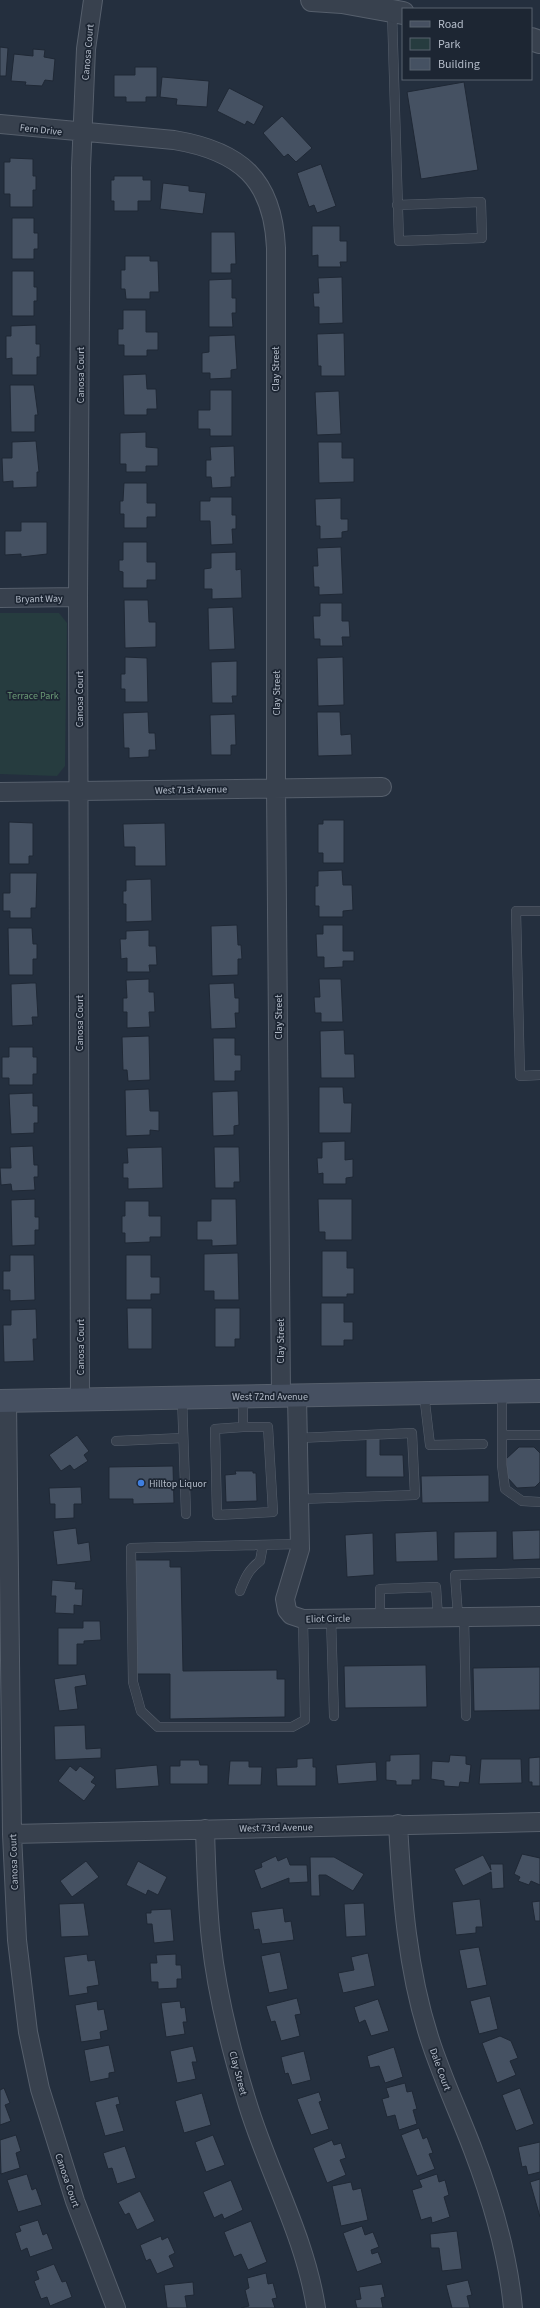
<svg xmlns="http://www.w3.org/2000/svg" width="540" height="2308" font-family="'Source Sans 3',sans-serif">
<rect width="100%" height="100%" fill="#242f3e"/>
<path fill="#263c3f" d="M0 613H59L67 623 65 766 57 776 0 774Z"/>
<path fill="#455162" stroke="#1f2835" d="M0 47 8 48 6 76H0Z
M33 49 45 50 44 57 55 59 53 81 45 80 42 86 25 85 26 82 11 81 14 54 33 56Z
M135 67H157V97H146V102H126V97H114V75H135Z
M162 77 209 81 207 107 176 105 177 99 160 97Z
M464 82 478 170 421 179 407 92Z
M229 88 264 106 254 125 247 121 245 125 217 111Z
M282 116 312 148 296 162 288 154 284 157 263 133Z
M10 158 33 159V176H36V190H33V207H10V194H4V162H10Z
M321 164 336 206 317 213 314 205 309 207 297 173Z
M114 176H143V180H151V201H138V211H114V201H111V180H114Z
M163 183 189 186V191L206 193 203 214 160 209Z
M12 218H34V233H38V249H34V259H12Z
M312 226H340V241H347V262H340L341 267H318V255L312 256Z
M211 232H235L236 264H231V273H211Z
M125 256H150V261H158L159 292H150V299H126L125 289H121V270H125Z
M12 271H34V287H37V301H34V316H12Z
M342 277 343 323 319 324V307H314L313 293H319L318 278Z
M232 279V298H236V313H232L233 327H209V280Z
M123 310H146V332H158V350H147V356H124V345H118V329H123Z
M36 325V344H40V357H37V375H12V358L6 359V336H11V326Z
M344 333 345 376H321V366H318L317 334Z
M235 335 237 369 231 370V378L210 379V373H202V353L209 352V336Z
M146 374 147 389H156L157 409H147V415H124L123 375Z
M10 385H34L38 415H35V432H11Z
M210 390H232V436H210V429H198V410H210Z
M339 391 341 434 317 435 315 392Z
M146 432V447L158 448V466H146V472H126V464H120V433Z
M36 441 39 472H37V487L13 488V481L3 482 2 458H12V442Z
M318 442H342V458H354V482L319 483Z
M234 446 235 477H231V487L212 488 211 477H206V460H211L210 447Z
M124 483H147V503H156V517H147V528H124V514H120V501H123Z
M210 497H232V515H236V529H232L233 544 211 545 210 521H200V501H210Z
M341 498V519H348V531L342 532V538L320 539V526H316L315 499Z
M21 522H47V554L21 557V554L5 555V531H21Z
M123 542H147V562H156V580H147V588H123V572L119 571V560H123Z
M341 547 343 594 319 595V587H314L313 566H318L317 548Z
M236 552V570L241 569 242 598 212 599V589H204V569L211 568V553Z
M124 600H148L149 622H156V647L125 648Z
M320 603H342V621H349L350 637H342L343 646H320V639H314L313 616H320Z
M233 607 235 649 209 650 208 608Z
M125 657 147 658 148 702H125V689H121V674H125Z
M343 657 344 705 318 706 317 658Z
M237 661V696H232L233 703H212L211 662Z
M148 712 149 733H155L156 750H149V757L129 758V748H124L123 713Z
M317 712H340L341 735 351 734 352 755 318 756Z
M235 714 236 745H231V755H211L210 715Z
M323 820H344V863H323V853H318V824H323Z
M9 822 33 823V856H29V864H9Z
M165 823 166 866H135V847H124L123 824Z
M342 870 343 885H352L353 910 343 911V917H319V906H315V886H318V871Z
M10 873H37L36 908H31V918H10V911H3V893H10Z
M151 879 152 921 126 922V904H123V891H126V880Z
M237 925 238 945H241L242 959H238V975L212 976 211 926Z
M323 925H343V951H354V961H343V967L324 968V957H317L316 934H323Z
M8 928H32L33 944H37V959H33V975H9Z
M149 930V946H156L157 965H149L150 972H127V958L121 959 120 939H126V931Z
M149 979V992H154L155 1012H149L150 1027 127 1028V1012H123V998H127L126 980Z
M319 979H341L343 1022H321V1013H315L314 997H320Z
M31 983H36L38 1017H32L33 1025 12 1026 11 984Z
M234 983 235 998H239V1013H235L236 1028 211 1029 209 984Z
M344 1030 345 1054H354L355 1078H321L320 1031Z
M149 1036 150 1080 128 1081 127 1070H123L122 1037Z
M213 1038H235V1055H241V1071H235V1081H214Z
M9 1047H33V1057H37V1074H33V1085H9V1078H2V1057H9Z
M319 1087H343L344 1103H352L351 1133H319Z
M149 1089 150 1111H159V1131L150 1130V1135L126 1136 125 1090Z
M233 1091H238L239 1125 234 1126V1135L213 1136 212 1092Z
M33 1093V1106H38V1123H34V1133L11 1134 9 1094Z
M345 1141V1160L353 1159V1177L346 1178V1184H323V1173L318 1174 317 1158H322V1142Z
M33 1146 34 1165H38V1177H34L35 1190 12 1191 11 1184 1 1185 0 1168H11L10 1147Z
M162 1147 163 1188 128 1189V1178H123V1163H128L127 1148Z
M214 1147H239L240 1182H234V1188H215Z
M35 1199V1217H39V1230H35V1245L12 1246 11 1200Z
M211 1199H236L237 1245 212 1246V1240H197V1221H211Z
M318 1199H352V1240H325V1232H319Z
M125 1201H149V1216H161V1237H150V1242L125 1243V1233H122V1216H125Z
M322 1251H347V1268H354V1294H347V1297H322Z
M238 1253 239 1300H214V1291H204V1254Z
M10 1255H34L35 1300 10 1301V1290H3V1271H10Z
M126 1255H151V1277H160V1294H151V1300H126Z
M321 1303H344V1322H353V1340H344V1346H321Z
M127 1308H152V1349H128Z
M215 1308H240V1339H235V1347H215Z
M36 1309 37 1339H33L34 1361 4 1362 3 1325H11V1310Z
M77 1435 89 1451 84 1455 88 1461 74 1470 70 1465 61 1471 49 1455Z
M366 1436H380V1455H403L404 1477H366Z
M519 1447H534L540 1453V1482L535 1487 517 1488 507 1477 506 1459Z
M173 1466 174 1503 133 1504V1499H109V1467Z
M235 1471H253V1473H256L257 1501 226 1502 225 1475 236 1474Z
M489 1475V1502L422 1503 421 1476Z
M81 1487 82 1504H74V1518L55 1519V1504H50L49 1488Z
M76 1528 78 1544 89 1542 91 1561 57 1565 53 1531Z
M540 1530V1559L513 1560 512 1531Z
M437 1531 438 1561 396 1562 395 1533Z
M497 1531V1558L454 1559V1532Z
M373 1533 374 1575 347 1577 345 1535Z
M134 1560H170V1567H181L183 1671 277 1670V1679H285V1717L170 1719V1674H136Z
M52 1580 76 1582 75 1589H83L82 1606 74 1605V1614L55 1613 56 1596H51Z
M83 1621H100L101 1640 84 1641V1644H77V1665H58V1628H83Z
M426 1665 427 1707 345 1708 344 1666Z
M540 1667V1710L474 1711 473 1668Z
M85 1674 87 1685 75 1687 78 1709 59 1711 54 1679Z
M85 1725 86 1749 101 1748V1758L55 1760 54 1726Z
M420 1754V1780H412V1785H396V1781L386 1780V1761H390V1755Z
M450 1755 466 1756V1764L471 1765 469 1783 460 1782 459 1787 444 1786V1781L431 1779 432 1761 449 1762Z
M540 1757V1786H532V1782H529V1758Z
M313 1758V1767H316V1786H277L276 1768 297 1767V1759Z
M481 1759H521L522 1783 479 1784Z
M180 1760H199L200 1765H208V1784H170V1766H180Z
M230 1761H249V1767H262L261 1785H228Z
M376 1762 377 1781 338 1784 336 1765Z
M157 1765 159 1786 116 1789 115 1769Z
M70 1766 76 1771 80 1766 95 1777 91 1782 96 1785 84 1801 58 1781Z
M522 1854 540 1858V1885L531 1881 529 1885 518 1881 520 1877 514 1874Z
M483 1855 491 1870 490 1864H503L504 1888 492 1889 491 1872 463 1886 454 1869Z
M276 1856 278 1861 287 1857 290 1865H307L308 1882 289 1883V1878L261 1889 254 1870 262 1867 261 1863Z
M310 1857H334L364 1874 353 1891 326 1875H319L320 1896H311Z
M86 1861 99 1877 72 1897 60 1881Z
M138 1861 167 1877 158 1895 148 1890 146 1895 126 1885Z
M480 1899 483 1927H476V1933L456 1935 452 1902Z
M540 1901V1921H535L532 1902Z
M84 1903 89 1936 61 1937 59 1904Z
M364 1903 366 1936 346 1937 344 1904Z
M283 1908 285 1922 291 1921 294 1940 262 1944 259 1929 254 1930 251 1912Z
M171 1909 174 1941 154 1943 152 1924H147L146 1913H151V1910Z
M479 1947 487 1985 467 1989 459 1950Z
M280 1952 288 1989 269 1993 261 1956Z
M368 1953 375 1986 343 1993 338 1973 354 1970 351 1957Z
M87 1954 88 1961 95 1960 99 1985 87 1987 88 1993 69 1996 64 1957Z
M176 1954V1965H181L182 1979H177V1988L158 1989V1982H151L150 1963H157L156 1955Z
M490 1996 498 2029 479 2034 470 2001Z
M297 1998 301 2014 295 2015 300 2036 281 2041 275 2021 271 2022 266 2006Z
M378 1999 389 2031 371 2036 365 2020 359 2023 354 2007Z
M97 2001 98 2010 104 2009 108 2030 100 2032 101 2039 81 2042 75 2005Z
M180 2001 181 2008 185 2007 187 2022H183L185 2034 166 2037 161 2003Z
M500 2036 511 2041 518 2058 510 2061 516 2075 497 2083 482 2043Z
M109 2045 115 2072 109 2073V2078L90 2082 84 2050Z
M193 2046 197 2062H192L196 2079 177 2083 170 2051Z
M394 2047 403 2077 385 2083 379 2066 370 2068 367 2056Z
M304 2051 311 2080 292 2085 288 2073 285 2074 281 2057Z
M405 2083 407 2092 412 2091 417 2109 413 2110 417 2124 399 2130 395 2115 387 2117 382 2099 389 2097 386 2088Z
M4 2088 10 2103 5 2105 11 2121 0 2125V2090Z
M520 2088 534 2124 516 2131 502 2095Z
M319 2092 322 2101 319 2102 329 2129 311 2135 297 2099Z
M202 2093 211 2125 184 2133 175 2101Z
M118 2096 120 2104 116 2105 124 2131 105 2136 95 2102Z
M419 2128 423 2139 427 2137 433 2153 429 2154 435 2169 417 2176 401 2135Z
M16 2135 21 2151 16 2153 20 2168 1 2174 0 2140Z
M213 2135 225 2165 206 2172 195 2142Z
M332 2140 334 2145 341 2143 346 2158 340 2160 346 2175 327 2183 313 2148Z
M540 2142V2172L528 2175 526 2166 522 2167 518 2147Z
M125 2146 136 2178 117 2184 112 2168 108 2169 103 2153Z
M27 2174 32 2190 36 2188 42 2205 18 2212 7 2180Z
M437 2174 439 2182 445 2180 449 2195 444 2197 450 2217 432 2223 431 2217 421 2220 412 2190 422 2187 419 2180Z
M540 2179V2217L530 2182Z
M231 2180 243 2210 224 2219 222 2214 214 2218 203 2192Z
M351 2182 353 2190 361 2188 368 2220 341 2226 332 2186Z
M140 2191 155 2221 137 2230 129 2213 125 2215 118 2202Z
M38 2220 43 2235 47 2233 53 2249 30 2257 27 2248 21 2251 15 2233 21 2231 19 2226Z
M251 2221 267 2262 248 2270 241 2254 234 2257 224 2232Z
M362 2226 365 2235 373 2232 379 2247 371 2250 372 2254 378 2252 382 2263 357 2272 343 2233Z
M457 2231 462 2269 442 2271 439 2248H431L430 2234Z
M161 2236 162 2240 168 2237 175 2253 169 2256 174 2267 157 2274 150 2259 146 2261 140 2245Z
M54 2264 62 2282 66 2281 72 2297 50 2306 47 2297 41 2299 34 2281 39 2279 36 2271Z
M266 2273 268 2284 273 2283 277 2298 272 2299 275 2308H241L249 2306 245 2290 249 2288 247 2278Z
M468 2280 472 2295 467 2296 470 2308H452L446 2285Z
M193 2282 194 2295 185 2296 187 2308H167L164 2285Z
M382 2284 385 2297 381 2298 383 2308H357L355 2300 361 2299 359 2287Z"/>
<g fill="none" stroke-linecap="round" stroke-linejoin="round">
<defs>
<path id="service" d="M392 12 399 241 482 238 481 202 397 205
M540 911H516L520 1076 540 1075
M502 1392V1465L505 1489 522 1501 540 1502
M424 1394 430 1445 483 1444
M243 1396V1427
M182 1397 186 1514
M243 1427H268L273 1512 217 1515 215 1429Z
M504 1435H540
M298 1438 412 1433 415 1495 300 1499
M116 1441 183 1438
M300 1544 131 1548 133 1682 141 1711 158 1727H292L305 1720 303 1619
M240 1591C245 1578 249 1569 260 1561L263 1545
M458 1616 455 1575 540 1573
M464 1616 466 1716
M331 1618 334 1716
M380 1618V1589L436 1587 438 1617"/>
<path id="minor" d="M0 124 174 140C240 151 273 179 276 248V788L281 1395
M0 598 78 597
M0 792 382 787
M297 1396 300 1549 285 1599 287 1610 291 1615 303 1619 540 1616
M80 1399 78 597 81 168 86 49 93 0
M7 1401 12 1834 17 1940 28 2032 40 2089 75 2201 116 2308
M398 1824C402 1897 407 1970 430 2040 442 2077 459 2113 473 2150 492 2200 508 2255 513 2308
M205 1829C206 1866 207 1903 211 1940 217 1995 231 2050 247 2102 268 2172 305 2236 316 2308
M12 1834 540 1822"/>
<path id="tertiary" d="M312 0 342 2 403 13
M531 39 540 42"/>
<path id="secondary" d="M0 1401 540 1391"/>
</defs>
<use href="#service" stroke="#565f6c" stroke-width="10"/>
<use href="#minor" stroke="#565f6c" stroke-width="20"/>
<use href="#tertiary" stroke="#565f6c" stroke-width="24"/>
<use href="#secondary" stroke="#565f6c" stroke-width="24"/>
<use href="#service" stroke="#38414e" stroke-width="9"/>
<use href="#minor" stroke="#38414e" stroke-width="18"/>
<use href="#tertiary" stroke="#38414e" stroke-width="22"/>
<use href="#secondary" stroke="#465061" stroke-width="22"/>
</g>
<circle fill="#3f7fe0" stroke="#1d2633" stroke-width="1.5" cx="141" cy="1483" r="4"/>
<g text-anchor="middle" stroke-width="3.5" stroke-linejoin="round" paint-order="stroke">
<g font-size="10" fill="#b4bcc9" stroke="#1d2633">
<text transform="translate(87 52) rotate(-85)" y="4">Canosa Court</text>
<text transform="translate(41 129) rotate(6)" y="4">Fern Drive</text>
<text transform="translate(275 369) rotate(-90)" y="4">Clay Street</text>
<text transform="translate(80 375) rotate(-90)" y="4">Canosa Court</text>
<text transform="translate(39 598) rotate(-1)" y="4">Bryant Way</text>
<text transform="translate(276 693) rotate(-90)" y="4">Clay Street</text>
<text transform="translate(79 699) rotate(-90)" y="4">Canosa Court</text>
<text transform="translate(191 789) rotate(-1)" y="4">West 71st Avenue</text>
<text transform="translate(278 1017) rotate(-90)" y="4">Clay Street</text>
<text transform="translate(79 1023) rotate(-90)" y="4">Canosa Court</text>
<text transform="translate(280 1341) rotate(-90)" y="4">Clay Street</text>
<text transform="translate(80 1347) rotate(-90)" y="4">Canosa Court</text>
<text x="270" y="1400">West 72nd Avenue</text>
<text transform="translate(328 1618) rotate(-1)" y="4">Eliot Circle</text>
<text transform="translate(276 1827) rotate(-1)" y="4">West 73rd Avenue</text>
<text transform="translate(13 1862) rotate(-92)" y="4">Canosa Court</text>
<text transform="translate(441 2069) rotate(70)" y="4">Dale Court</text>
<text transform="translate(239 2073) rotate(75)" y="4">Clay Street</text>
<text transform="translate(68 2180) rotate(71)" y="4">Canosa Court</text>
</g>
<g font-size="10" fill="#6b9a76" stroke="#1d2633">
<text x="33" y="699">Terrace Park</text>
</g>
<g font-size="10" fill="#b4bcc9" stroke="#1d2633" text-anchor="start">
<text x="149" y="1487">Hilltop Liquor</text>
</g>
</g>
<rect x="402" y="8" width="130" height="72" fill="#1d2633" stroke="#59626f"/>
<rect x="410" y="21" width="20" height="6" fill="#465061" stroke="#59626f"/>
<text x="438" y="28" font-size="12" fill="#b4bcc9">Road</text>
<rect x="410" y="38" width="20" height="12" fill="#263c3f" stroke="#59626f"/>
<text x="438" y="48" font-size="12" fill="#b4bcc9">Park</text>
<rect x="410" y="58" width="20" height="12" fill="#455162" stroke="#59626f"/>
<text x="438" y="68" font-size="12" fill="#b4bcc9">Building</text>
</svg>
